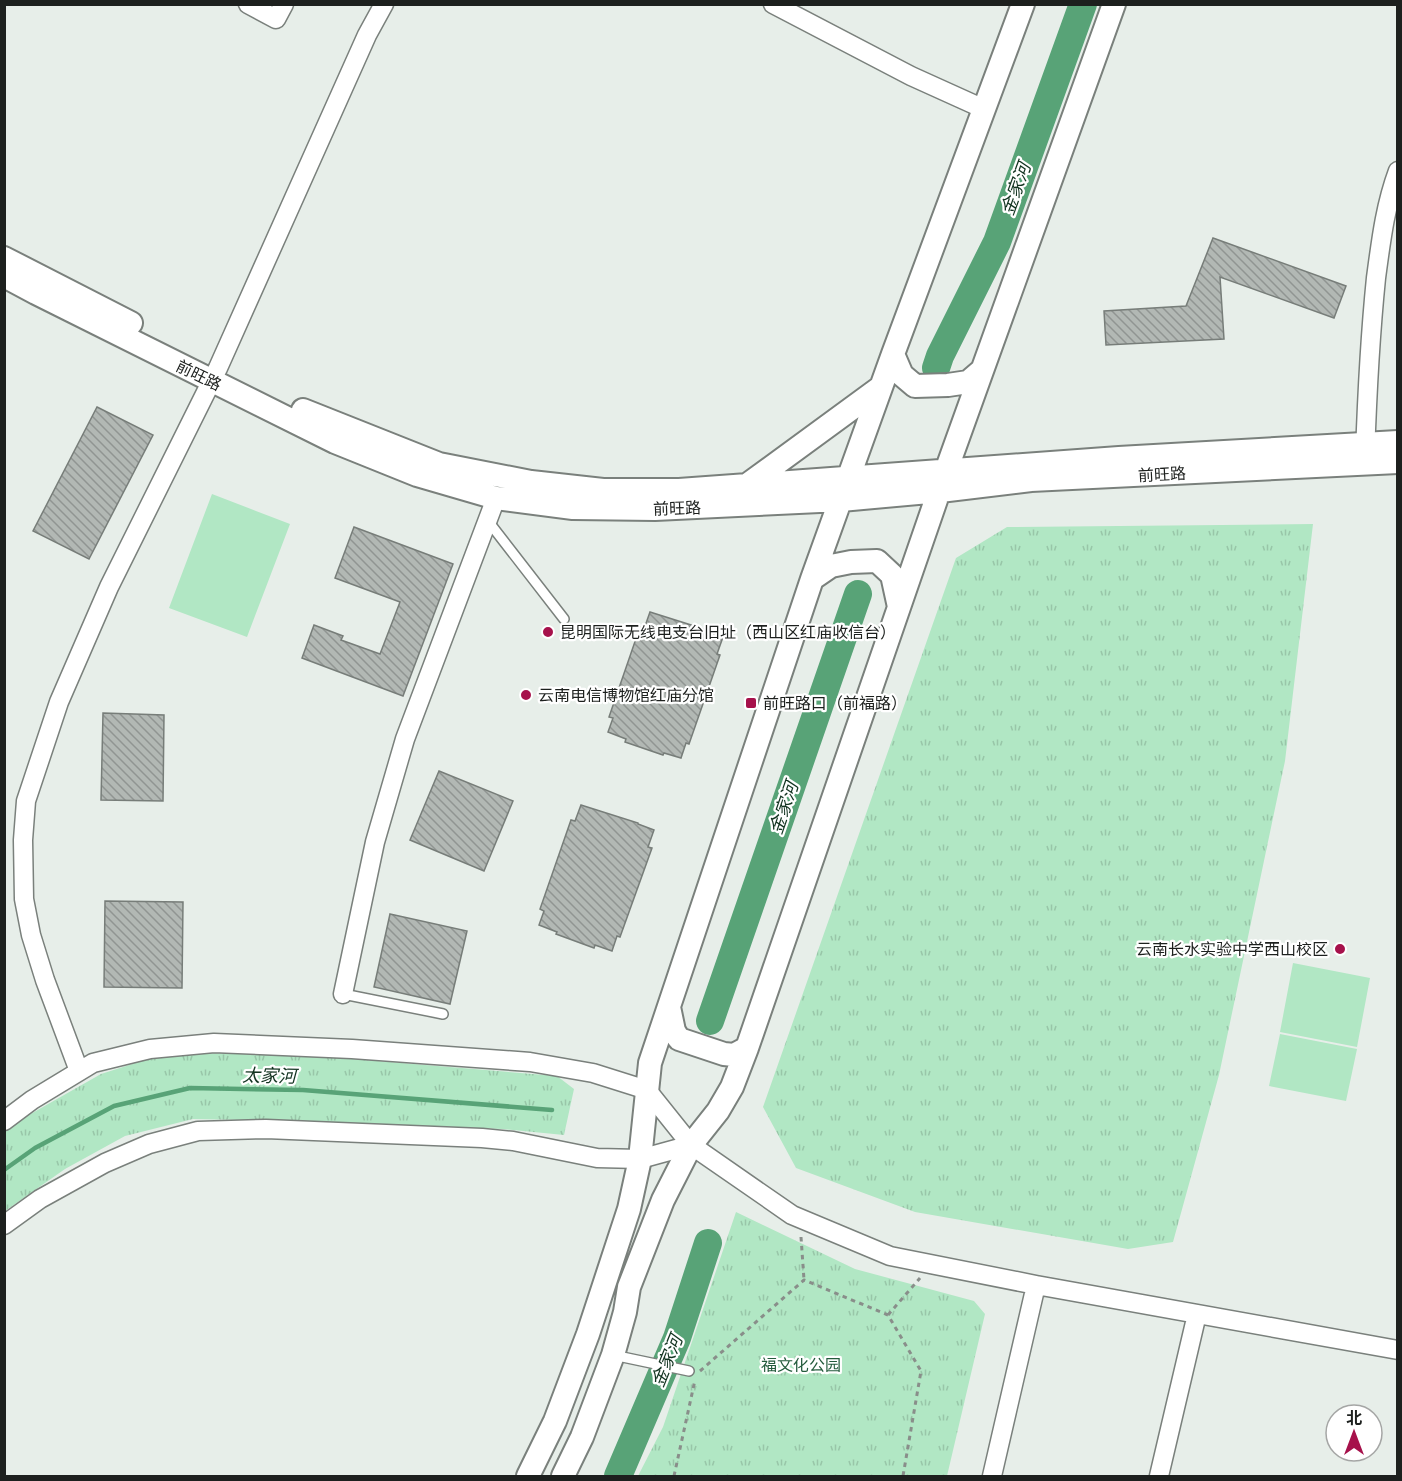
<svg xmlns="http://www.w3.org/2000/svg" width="1402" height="1481" font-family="Montserrat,'Noto Sans SC',sans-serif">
<defs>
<pattern id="grass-tufts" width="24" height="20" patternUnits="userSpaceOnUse" patternTransform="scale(1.5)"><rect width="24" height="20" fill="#b1e7c4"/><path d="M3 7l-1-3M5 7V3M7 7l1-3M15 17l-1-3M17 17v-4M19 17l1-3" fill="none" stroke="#98c6a8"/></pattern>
<pattern id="building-back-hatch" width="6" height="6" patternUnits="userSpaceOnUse" patternTransform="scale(1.5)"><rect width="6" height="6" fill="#b2b8b4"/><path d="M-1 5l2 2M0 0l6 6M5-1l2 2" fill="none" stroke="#909592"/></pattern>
</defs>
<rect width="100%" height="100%" fill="#e7eee9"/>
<path fill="url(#grass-tufts)" d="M1313 524 1285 761 1219 1075 1173 1242 1128 1249 915 1212 796 1168 763 1107 956 558 1007 527Z
M197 1053 305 1055 557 1076 574 1089 564 1135 502 1129 301 1121 193 1119 125 1136 65 1169 5 1211V1132L20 1120 101 1074 148 1059Z
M736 1212 855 1269 974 1301 985 1314 947 1476H638L663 1427Z"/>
<path fill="#b1e7c4" d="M212 494 290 524 247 637 169 608Z
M1293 963 1370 978 1357 1047 1280 1032Z
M1280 1034 1357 1049 1346 1101 1269 1086Z"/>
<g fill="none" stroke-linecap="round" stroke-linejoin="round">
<path stroke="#58a377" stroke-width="4.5" d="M4 1170 35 1148 114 1106 190 1088 303 1090 552 1110"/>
<path stroke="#58a377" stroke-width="28" d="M936 368 940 356 997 242 1083 4
M710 1021 858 594
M618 1476 677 1338 708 1243"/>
</g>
<path fill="url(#building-back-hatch)" stroke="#777d79" stroke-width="1.5" d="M1213 238 1346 286 1334 318 1220 277 1224 339 1106 345 1104 311 1186 306Z
M97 407 153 435 89 559 33 531Z
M354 527 453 564 403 696 302 658 314 625 343 636 341 640 380 654 400 602 335 578Z
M650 612 707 630 706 632 723 637 717 654 720 655 689 744 686 743 681 758 664 753 663 755 625 742 626 739 608 732 613 718 609 717 640 627 644 629Z
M103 713 164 715 163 801 101 800Z
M439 771 513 801 484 871 410 840Z
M581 805 638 823V824L654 830 648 847 652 848 620 937 617 936 612 951 595 945 594 948 556 934 557 932 539 925 544 911 540 909 571 820 575 821Z
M105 901 183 902 182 988 104 987Z
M390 914 467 931 450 1004 374 987Z"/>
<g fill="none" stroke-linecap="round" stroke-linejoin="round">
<defs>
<path id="service" d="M488 521 564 619
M343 994 443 1014
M613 1355 689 1371"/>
<path id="minor" d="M248 4 276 19 284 4
M773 4 911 76 984 109
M1365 456C1367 397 1370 337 1376 278 1381 241 1385 206 1398 171
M343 994 375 842 405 739 496 498
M79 1071 45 980 31 935 24 899 23 840 26 801 59 702 109 587 218 368 367 35 384 4
M4 1121 32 1100 93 1063 150 1049 214 1043 352 1049 530 1062 593 1073 647 1090 691 1145 792 1215 890 1256 1036 1285 1398 1350
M4 1225 40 1199 105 1163 149 1144 198 1131 266 1129 482 1138 513 1141 597 1158 640 1159 691 1145
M992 1476 1036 1285
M1159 1476 1197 1314"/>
<path id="tertiary" d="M4 258 131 323
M4 276 36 293 335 442 417 475 496 498 573 508 655 509 841 500 940 491 1031 480 1398 462
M893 354 902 375 915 386 948 385 968 382 982 370
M303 410 439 464 531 482 603 490H679L1119 458 1398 442
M747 485 881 387
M812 579 831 566 851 562 877 561 892 575 899 607
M669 1007 674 1031 679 1039 724 1054 734 1055 747 1048
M528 1476 555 1421 588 1334 629 1209 640 1159 650 1063 812 579 893 354 1023 4
M563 1476 582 1437 613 1355 625 1312 629 1287 663 1200 691 1145 718 1111 732 1087 747 1048 946 471 1114 4"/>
</defs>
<use href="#service" stroke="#7a807c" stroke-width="12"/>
<use href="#minor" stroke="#7a807c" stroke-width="21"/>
<use href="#tertiary" stroke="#7a807c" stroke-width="26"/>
<path stroke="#898e8a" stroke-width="3" stroke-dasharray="4.5 4.5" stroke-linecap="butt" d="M801 1237 804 1280
M888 1315 920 1278
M700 1371 804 1280 888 1315 921 1371 903 1476
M674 1476 695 1380"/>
<use href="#service" stroke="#fff" stroke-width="9"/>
<use href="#minor" stroke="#fff" stroke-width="18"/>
<use href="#tertiary" stroke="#fff" stroke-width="22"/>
</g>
<g fill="#a6114b" stroke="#fff" stroke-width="2">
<circle cx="548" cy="632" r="6"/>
<circle cx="526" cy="695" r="6"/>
<rect x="745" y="697" width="12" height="12" rx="3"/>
<circle cx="1340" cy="949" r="6"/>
</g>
<g text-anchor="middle" stroke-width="4.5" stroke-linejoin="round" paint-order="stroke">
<g font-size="16" fill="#1d201e" stroke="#fff">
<text transform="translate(199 375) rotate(26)" y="6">前旺路</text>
<text transform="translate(1162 474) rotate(-3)" y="6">前旺路</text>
<text transform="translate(677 508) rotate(-2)" y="6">前旺路</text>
</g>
<g font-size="16" fill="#1d201e" stroke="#fff" text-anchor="start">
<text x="560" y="638">昆明国际无线电支台旧址（西山区红庙收信台）</text>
<text x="538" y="701">云南电信博物馆红庙分馆</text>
<text x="763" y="709">前旺路口（前福路）</text>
<text x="1328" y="955" text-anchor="end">云南长水实验中学西山校区</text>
</g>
<g font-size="16" fill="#235b3c" stroke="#fff">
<text x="801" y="1371">福文化公园</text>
</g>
<g font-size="18" font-style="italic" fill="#123320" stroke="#fff">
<text transform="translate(1016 189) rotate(-70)" y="6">金家河</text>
<text transform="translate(784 808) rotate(-71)" y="6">金家河</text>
<text transform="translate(269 1076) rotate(1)" y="6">太家河</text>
<text transform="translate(667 1361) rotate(-68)" y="6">金家河</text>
</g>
</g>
<rect width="1402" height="1481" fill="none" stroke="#1d201e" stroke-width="12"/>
<g transform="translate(1354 1433)"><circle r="28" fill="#ffffff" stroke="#a5a6a5" stroke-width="1.5"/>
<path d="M0-4.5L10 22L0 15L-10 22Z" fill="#a6114b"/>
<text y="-9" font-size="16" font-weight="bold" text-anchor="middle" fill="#1d201e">北</text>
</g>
</svg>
